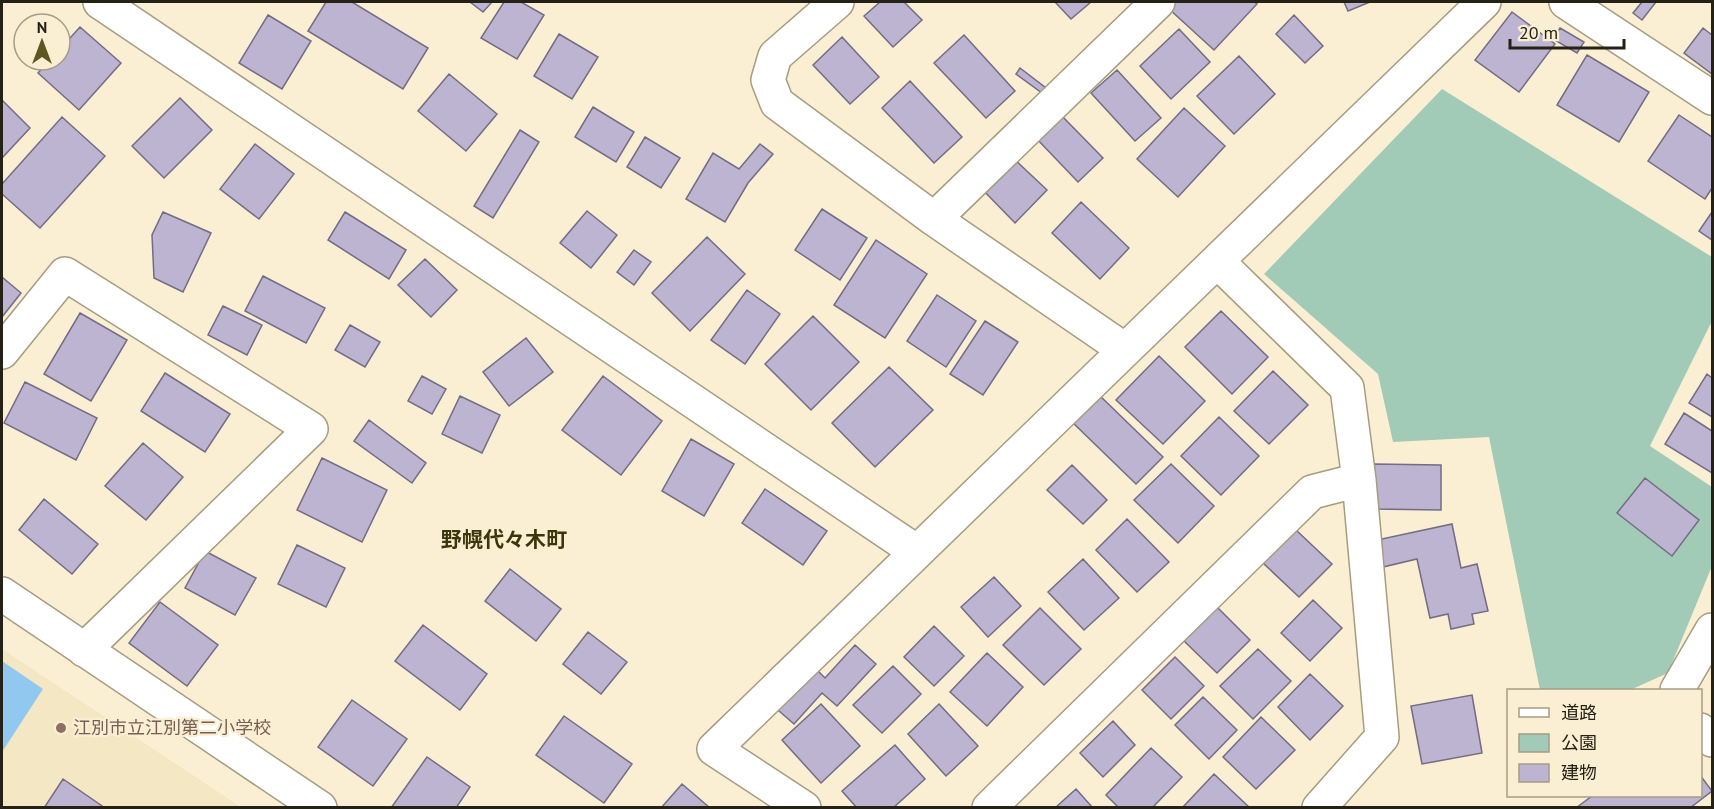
<svg xmlns="http://www.w3.org/2000/svg" width="1714" height="809" font-family="'PT Sans','Noto Sans JP',sans-serif">
<rect width="100%" height="100%" fill="#faefd3"/>
<path fill="#f4e7c3" d="M2 649 241 807H2Z"/>
<path fill="#a2cbb7" d="M1442 89 1712 257V321L1650 446 1712 487V566L1668 673 1630 690H1540L1489 437 1393 442 1378 374 1264 274Z"/>
<path fill="#91c8f0" d="M2 661 43 689 2 752Z"/>
<path fill="#bcb4d0" stroke="#736c84" stroke-width="1.5" d="M326 2H352L428 48 403 89 308 31Z
M470 2H492L483 12Z
M504 2H521L544 15 517 59 481 38Z
M880 2H904L922 20 893 47 864 16Z
M1055 2H1091L1071 19Z
M1174 2H1254L1257 4 1214 50 1168 8Z
M1344 2H1370L1348 11Z
M1642 2H1656L1642 20 1633 13Z
M1512 12 1555 44 1519 92 1475 60Z
M268 15 311 41 282 89 239 63Z
M1294 15 1323 46 1305 63 1276 34Z
M80 27 121 63 79 110 38 73 50 60H60V49Z
M1560 28 1584 42 1577 53 1553 39Z
M1703 28 1712 35V74L1684 53Z
M1179 29 1210 62 1171 99 1140 66Z
M559 34 598 57 572 99 534 76Z
M964 35 1015 91 986 118 934 63Z
M842 37 879 77 850 104 813 65Z
M1587 55 1649 92 1619 142 1557 105Z
M1239 56 1275 94 1234 134 1197 96Z
M1020 68 1046 88 1042 93 1016 74Z
M1117 70 1161 118 1135 141 1091 93Z
M449 74 497 114 466 151 418 111Z
M910 81 962 137 934 163 882 108Z
M180 98 212 130 164 178 132 146Z
M2 100 30 128 2 158Z
M593 107 634 132 616 162 575 137Z
M1184 108 1225 146 1178 197 1137 159Z
M1061 115 1103 158 1078 182 1036 138Z
M1679 115 1712 137V188L1705 199 1648 161Z
M62 117 105 156 40 228 2 194V184Z
M520 130 539 142 493 218 474 206Z
M645 137 680 158 661 188 627 167Z
M255 144 294 174 259 219 220 189Z
M760 144 773 154 748 183 725 222 686 199 713 153 739 169Z
M1011 156 1047 190 1015 223 980 187Z
M1081 202 1129 248 1100 279 1052 233Z
M822 209 867 238 840 280 795 250Z
M587 211 617 235 591 268 560 243Z
M163 212 211 233 183 292 154 278 152 235Z
M345 212 406 250 389 279 328 240Z
M1712 212V240L1699 231Z
M707 237 745 274 690 331 652 293Z
M876 240 927 274 885 338 834 305Z
M634 250 651 262 634 285 617 272Z
M425 259 457 290 431 317 398 285Z
M263 276 325 308 306 343 245 311Z
M2 277 21 293 2 317Z
M747 290 780 314 745 364 711 340Z
M937 295 976 321 946 367 907 341Z
M223 306 262 325 247 355 208 335Z
M1221 311 1268 357 1232 394 1185 347Z
M80 313 127 340 91 401 44 374Z
M813 316 859 362 811 410 765 364Z
M985 321 1018 342 983 395 950 374Z
M350 325 380 342 365 367 335 350Z
M526 338 553 372 509 406 483 372Z
M1159 356 1205 401 1163 444 1116 400Z
M889 367 933 410 875 467 832 423Z
M1273 371 1308 405 1269 444 1234 411Z
M165 373 230 414 205 452 141 411Z
M1707 374 1712 378V417L1689 403Z
M422 376 446 389 432 414 408 401Z
M603 376 662 421 621 475 562 430Z
M25 382 97 418 76 460 4 423Z
M1097 393 1163 457 1136 484 1070 420Z
M460 396 500 415 482 453 442 434Z
M1684 413 1712 431V473L1665 444Z
M1219 417 1259 456 1221 495 1181 456Z
M369 420 426 463 412 483 354 441Z
M691 439 734 464 704 516 662 491Z
M143 443 183 477 146 520 105 486Z
M322 458 387 490 362 542 297 510Z
M1171 464 1214 506 1178 543 1134 500Z
M1374 464 1441 465V510L1374 509Z
M1072 465 1107 500 1083 524 1047 490Z
M1645 478 1699 520 1672 556 1617 513Z
M765 489 827 531 803 565 742 523Z
M44 499 98 544 72 574 19 530Z
M1127 519 1169 562 1137 592 1096 550Z
M1452 524 1461 568 1477 564 1488 611 1472 614 1474 624 1451 629 1448 614 1430 618 1417 559 1383 567 1377 540Z
M1296 530 1332 564 1299 597 1263 563Z
M297 545 345 568 326 607 278 584Z
M205 551 256 578 235 615 185 588Z
M1083 559 1119 598 1084 630 1048 592Z
M510 569 561 609 536 641 485 601Z
M994 577 1021 606 988 637 961 607Z
M1313 600 1342 628 1310 661 1281 633Z
M160 602 218 645 187 686 129 643Z
M1217 607 1250 640 1217 673 1184 641Z
M1040 608 1081 649 1044 685 1003 645Z
M423 625 487 674 460 710 395 661Z
M934 626 964 656 934 686 904 657Z
M588 632 627 662 601 694 563 664Z
M855 645 876 664 837 706 822 693 794 724 771 704 809 662 825 678Z
M1258 649 1291 681 1253 719 1220 686Z
M987 653 1023 687 987 726 950 692Z
M1175 657 1204 686 1171 719 1142 690Z
M893 666 921 694 882 733 853 705Z
M1310 674 1343 706 1310 740 1278 707Z
M1472 695 1482 753 1422 764 1411 706Z
M1203 697 1237 730 1209 759 1175 725Z
M352 700 407 739 373 786 318 747Z
M821 704 860 746 821 783 782 740Z
M939 704 978 746 946 776 908 734Z
M564 716 632 764 604 803 536 755Z
M1261 717 1295 750 1256 789 1223 757Z
M1113 721 1135 745 1103 777 1080 753Z
M895 745 925 779 893 808H857L842 791Z
M1151 748 1182 777 1152 808H1119L1106 795Z
M427 757 470 787 456 808H391Z
M1214 774 1250 808H1182Z
M1700 775 1712 791 1690 808H1576L1592 796H1700Z
M63 779 105 808H44Z
M682 784 710 808H661Z
M1076 789 1093 808H1055Z"/>
<g fill="none" stroke-linecap="round" stroke-linejoin="round">
<defs>
<path id="minor" d="M100 2 917 552
M837 2 775 56 768 80 777 103 934 219 1125 350
M1566 2 1712 98
M934 219 1158 2
M1217 261 1347 388 1359 480 1382 737 1319 808
M2 352 65 274 311 429 84 650
M2 594 320 808
M1677 690 1712 630
M1700 730 1712 740
M804 808 714 749 1484 2
M989 808 1312 492 1359 480"/>
</defs>
<use href="#minor" stroke="#a69c82" stroke-width="36"/>
<use href="#minor" stroke="#fff" stroke-width="33"/>
</g>
<circle fill="#8d6e63" stroke="#faefd3" stroke-width="2" cx="61" cy="728" r="6"/>
<g text-anchor="middle" stroke-width="4.5" stroke-linejoin="round" paint-order="stroke">
<g font-size="18" fill="#785e54" stroke="#faefd3" text-anchor="start">
<text x="73" y="734">江別市立江別第二小学校</text>
</g>
<g font-size="21" font-weight="bold" fill="#3b350a" stroke="#faefd3">
<text x="504" y="547">野幌代々木町</text>
</g>
</g>
<rect width="1714" height="809" fill="none" stroke="#252116" stroke-width="6"/>
<rect x="1507" y="689" width="195" height="108" fill="#faefd3" stroke="#a59d87" stroke-width="1.5"/>
<rect x="1519" y="708" width="30" height="9" fill="#ffffff" stroke="#a59d87" stroke-width="1.5"/>
<text x="1561" y="719" font-size="18" fill="#252116">道路</text>
<rect x="1519" y="734" width="30" height="18" fill="#a2cbb7" stroke="#a59d87" stroke-width="1.5"/>
<text x="1561" y="749" font-size="18" fill="#252116">公園</text>
<rect x="1519" y="764" width="30" height="18" fill="#bcb4d0" stroke="#a59d87" stroke-width="1.5"/>
<text x="1561" y="779" font-size="18" fill="#252116">建物</text>
<g transform="translate(42 42)"><circle r="28" fill="#faefd3" stroke="#a59d87" stroke-width="1.5"/>
<path d="M0-4.5L10 22L0 15L-10 22Z" fill="#5e5623"/>
<text y="-9" font-size="16" font-weight="bold" text-anchor="middle" fill="#252116">N</text>
</g>
<path d="M1510 39v9h114v-9" fill="none" stroke="#252116" stroke-width="3"/>
<text x="1519" y="39" font-size="18" fill="#252116" stroke="#faefd3" stroke-width="4.5" paint-order="stroke">20 m</text>
</svg>
